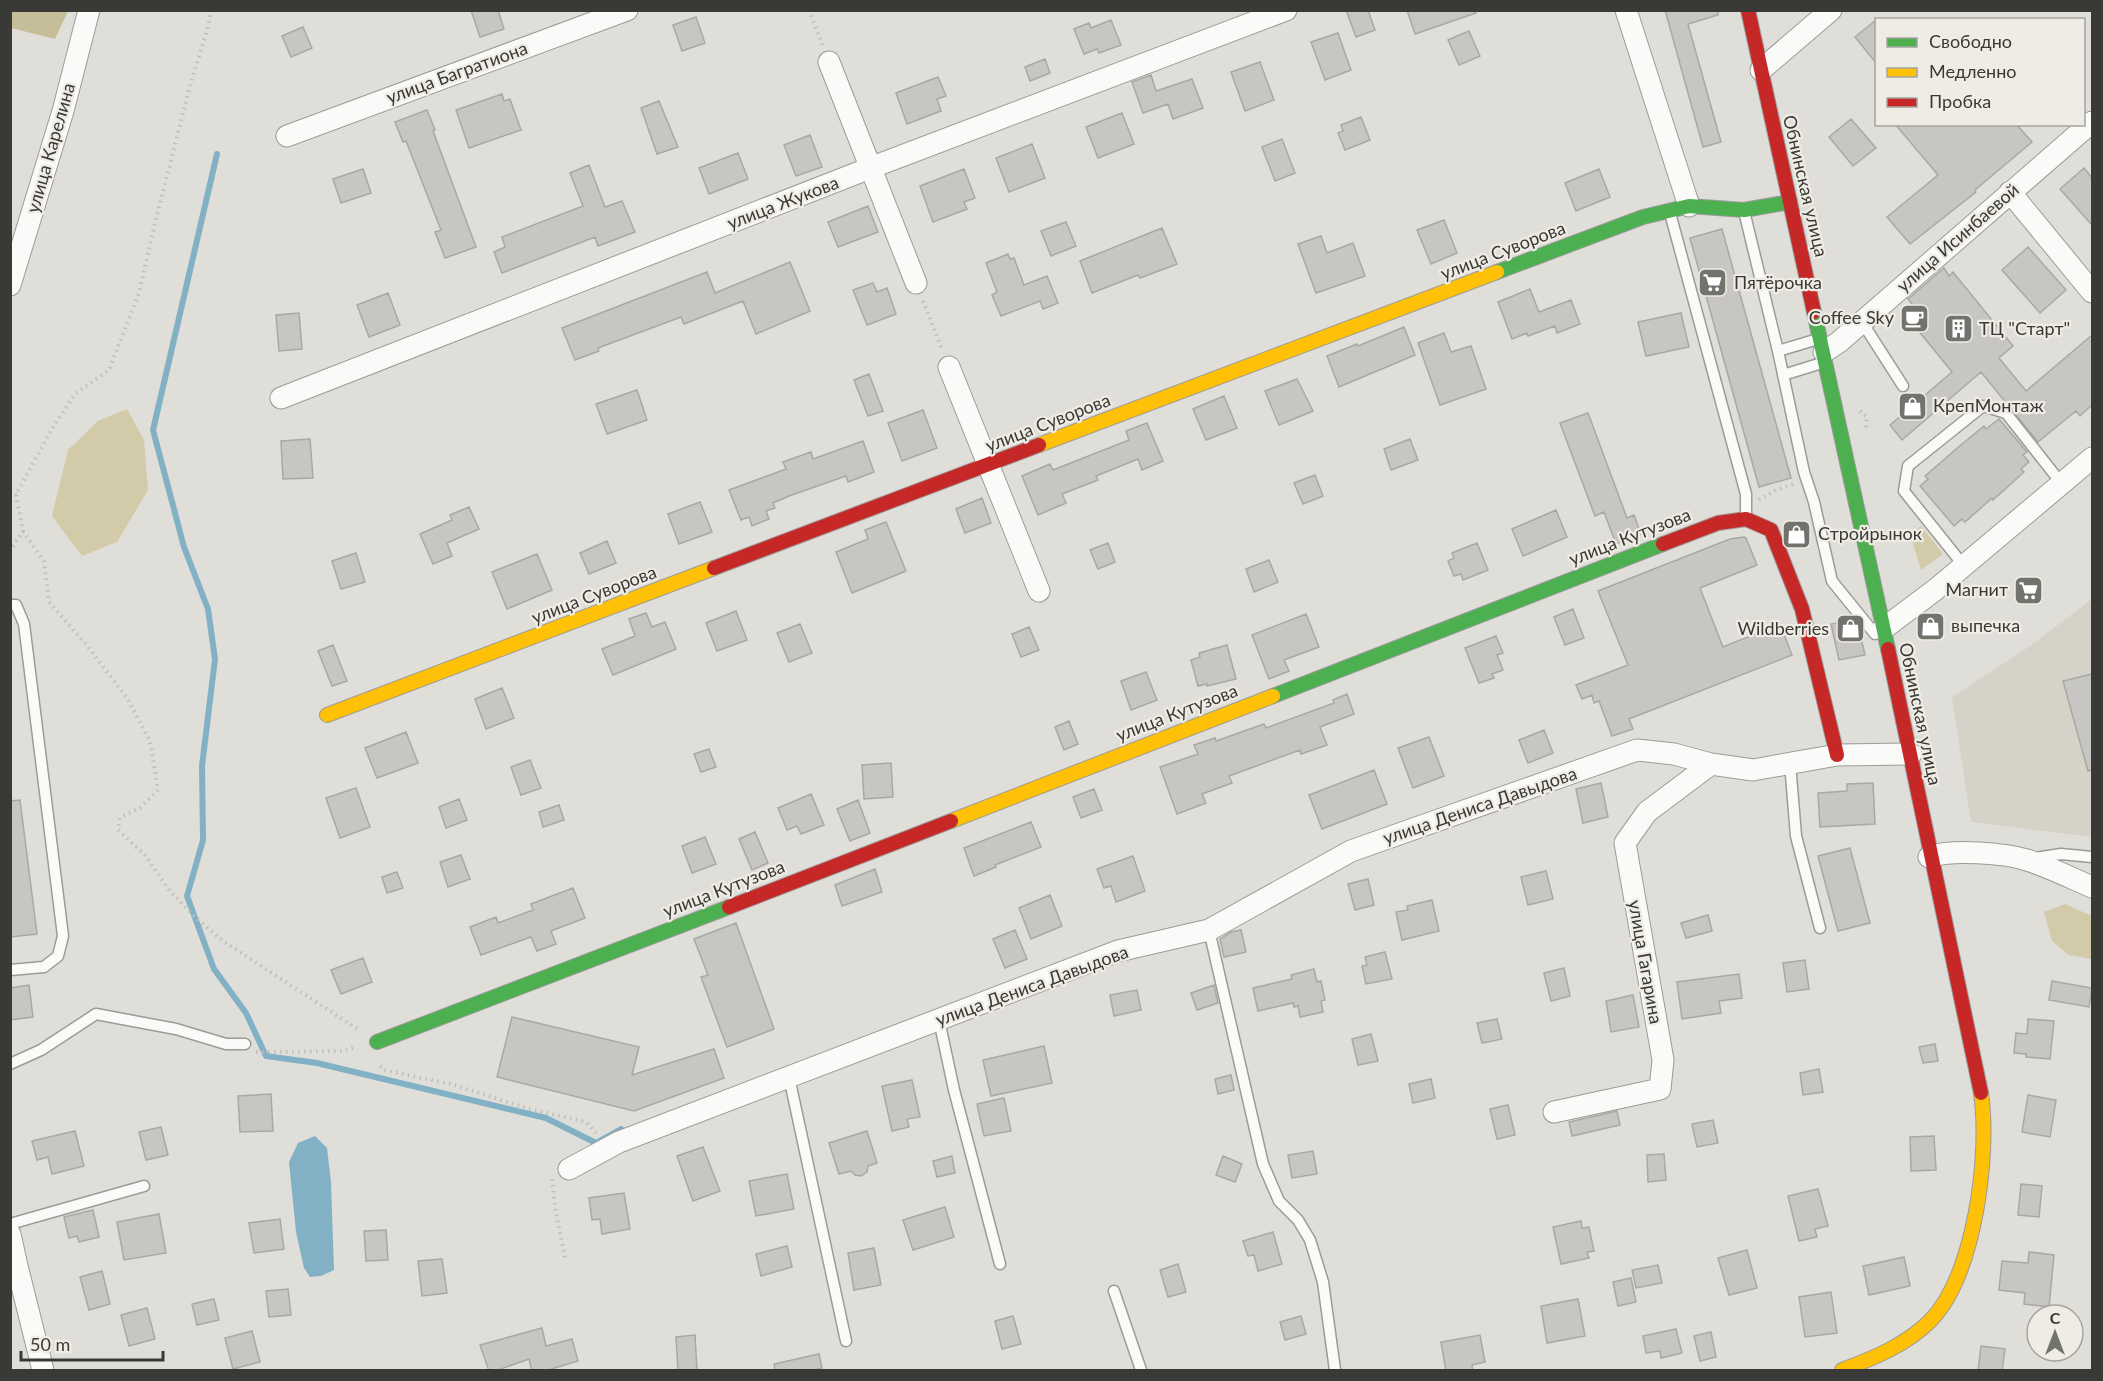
<svg xmlns="http://www.w3.org/2000/svg" width="2103" height="1381" font-family="Lato,sans-serif">
<rect width="100%" height="100%" fill="#dfded9"/>
<path fill="#d5d2c7" d="M2092 599V837L1971 822 1952 697 2027 648Z"/>
<path fill="#d2caa8" d="M127 409 144 440 148 490 117 542 82 556 52 516 68 450 98 421Z
M1921 526 1943 554 1921 570 1910 534Z
M2065 904 2092 916V959L2069 955 2052 941 2044 912Z"/>
<path fill="#c6bd99" d="M10 11 11 10 68 11 55 39 11 28Z"/>
<path fill="#82b1c5" d="M315 1136 327 1148 331 1182 334 1270 321 1276 310 1277 304 1268 296 1232 289 1162 298 1143Z"/>
<g fill="none" stroke-linecap="round" stroke-linejoin="round">
<path stroke="#82b1c5" stroke-width="6" d="M217 154 153 430 184 547 208 609 215 659 202 766 203 840 187 896 214 969 246 1013 266 1056 317 1063 546 1118 596 1143 621 1129"/>
</g>
<path fill="#c7c6c2" stroke="#a9a8a4" stroke-width="1.5" d="M471 10H498L504 29 480 37Z
M1346 10H1368L1375 30 1356 37Z
M1407 10H1475L1476 13 1415 34Z
M1665 10H1718V15L1688 24 1721 142 1703 147Z
M696 17 705 43 682 51 673 25Z
M1111 20 1121 45 1099 53 1097 49 1084 54 1074 29 1089 23 1091 28Z
M1876 20V63L1855 37Z
M303 27 312 48 291 57 282 36Z
M1469 31 1480 56 1459 65 1448 40Z
M1338 33 1351 70 1325 80 1311 42Z
M1045 59 1050 73 1030 81 1025 67Z
M1260 62 1274 100 1245 111 1231 72Z
M1151 75 1156 91 1192 79 1203 108 1173 119 1168 104 1143 113 1132 82Z
M938 77 946 96 937 99 941 111 907 124 896 93Z
M502 94 504 101 510 99 521 130 469 148 456 110Z
M659 101 678 147 657 154 641 108Z
M427 110 435 130 433 131 476 247 445 258 435 232 441 230 406 141 403 142 395 122Z
M1122 113 1134 144 1098 158 1086 127Z
M1361 117 1370 140 1345 150 1338 133 1343 131 1341 125Z
M1851 119 1876 148 1853 166 1829 137Z
M1895 124H2016L2032 142 1975 190 1976 192 1910 244 1887 217 1938 175Z
M810 135 822 167 796 176 784 145Z
M1282 139 1295 173 1275 181 1262 147Z
M1032 144 1045 178 1009 192 996 158Z
M738 153 748 179 709 194 699 168Z
M589 165 605 207 622 201 635 232 598 246 595 237 502 273 494 252 505 247 502 237 583 206 570 173Z
M2084 168 2092 178V225L2060 189Z
M363 169 371 193 341 203 333 179Z
M964 169 975 198 964 202 967 209 933 222 920 186Z
M1599 169 1610 197 1576 211 1565 183Z
M868 206 878 232 838 247 828 222Z
M1444 220 1457 253 1431 264 1417 230Z
M1066 222 1076 246 1051 256 1041 231Z
M1162 228 1177 264 1140 278 1138 275 1092 293 1080 261Z
M1722 229 1791 478 1759 487 1690 238Z
M1321 236 1327 253 1353 243 1365 276 1316 293 1298 244Z
M2028 247 2066 290 2040 313 2002 270Z
M1008 254 1010 259 1014 258 1024 285 1047 276 1058 303 1043 309 1040 301 1001 316 992 295 997 292 986 263Z
M790 262 810 311 756 334 743 301 684 324 681 317 598 348 599 351 575 360 562 328 707 272 715 293Z
M1944 268 1949 276 1953 272 2013 346 1999 358 2026 391 2092 335V405L2080 416 2076 411 2038 442 1981 372 1902 440 1890 425 1952 372 1904 313 1913 305 1908 299Z
M873 283 877 292 887 288 896 314 867 325 853 290Z
M1530 289 1539 312 1571 300 1580 324 1557 333 1555 326 1528 336 1527 333 1512 339 1498 302Z
M388 293 400 325 369 337 357 305Z
M299 313 302 349 279 351 276 315Z
M1681 313 1689 347 1646 356 1638 322Z
M1404 327 1415 355 1339 387 1327 356 1357 344 1358 346Z
M1444 333 1451 352 1471 346 1486 389 1440 405 1418 343Z
M869 374 883 411 868 416 854 380Z
M1297 379 1313 411 1279 425 1265 391Z
M637 390 647 420 607 434 596 404Z
M1224 396 1237 428 1206 440 1193 409Z
M923 410 937 448 902 461 888 423Z
M1588 413 1627 518 1634 515 1641 534 1616 544 1604 512 1595 516 1560 423Z
M1999 419 2027 452 2023 455 2029 462 2021 469 2024 472 1993 500 1992 498 1965 522 1962 519 1954 526 1920 486 1928 479 1925 476 1962 444 1984 426 1986 429Z
M1147 423 1163 461 1142 470 1138 459 1096 476 1098 480 1062 494 1066 503 1038 515 1022 476 1050 464 1053 470 1129 440 1126 431Z
M310 439 313 478 283 479 281 441Z
M1410 439 1418 460 1391 470 1384 449Z
M863 441 874 472 848 482 846 476 789 496 773 503 775 508 766 511 769 519 752 526 749 517 741 520 729 490 786 469 783 462 811 452 813 459Z
M1315 475 1323 496 1303 504 1294 483Z
M982 498 991 523 965 533 956 509Z
M700 502 712 532 679 544 668 514Z
M469 507 479 529 447 543 452 556 433 564 420 534 452 520 450 515Z
M1556 510 1567 537 1523 556 1512 529Z
M886 522 906 571 852 593 836 552 868 539 865 530Z
M1744 537 1746 538 1757 565 1700 588 1723 647 1780 624 1792 655 1629 719 1633 729 1612 736 1599 701 1594 703 1592 695 1582 699 1576 685 1628 665 1598 591 1730 539Z
M607 541 616 563 589 574 580 553Z
M1108 543 1115 562 1098 569 1090 550Z
M1477 543 1488 570 1463 580 1461 574 1454 576 1448 561 1454 558 1452 553Z
M356 553 365 582 341 589 332 561Z
M537 554 552 590 507 609 492 572Z
M1269 560 1278 582 1254 592 1246 569Z
M1573 609 1584 638 1565 645 1554 617Z
M736 611 747 640 717 651 706 623Z
M646 613 652 627 665 622 676 649 613 675 602 649 635 636 629 619Z
M1306 614 1319 647 1284 660 1289 671 1269 679 1252 635Z
M1936 614 1941 634 1925 638 1920 619Z
M1854 620 1858 625 1865 655 1839 660 1831 624Z
M800 624 812 653 789 662 777 633Z
M1029 627 1039 650 1021 657 1012 634Z
M1496 636 1503 653 1497 655 1503 670 1492 674 1494 678 1479 683 1465 648Z
M333 645 347 681 332 686 318 651Z
M1227 645 1236 679 1207 686V684L1198 686 1191 660 1200 657 1199 653Z
M1146 672 1157 700 1131 710 1121 681Z
M2092 674V770L2088 771 2063 681Z
M502 688 514 718 486 729 475 699Z
M1347 694 1354 714 1320 727 1327 745 1301 754 1300 750 1229 776 1232 783 1202 794 1206 803 1177 814 1160 767 1198 754 1194 745 1215 738 1216 741 1264 724 1266 728 1334 703 1333 700Z
M1069 721 1078 744 1064 750 1055 727Z
M1544 730 1553 753 1528 763 1519 740Z
M406 732 418 763 377 778 365 748Z
M1429 737 1444 776 1413 788 1398 748Z
M709 749 716 767 701 772 694 754Z
M530 760 541 788 521 795 511 767Z
M891 763 893 797 864 799 862 765Z
M1374 770 1387 804 1322 829 1309 795Z
M1601 783 1608 817 1583 823 1576 789Z
M1873 783 1875 824 1820 827 1818 793 1847 791V784Z
M356 788 370 827 340 838 326 798Z
M1094 789 1102 810 1081 818 1073 797Z
M811 794 824 825 801 834 797 826 787 830 778 808Z
M459 799 467 820 446 828 439 807Z
M20 800 37 934 10 937V801Z
M858 800 870 833 850 841 837 809Z
M559 805 564 820 543 827 539 812Z
M1031 822 1041 847 995 865 996 867 974 876 964 848Z
M755 832 768 863 752 870 739 839Z
M705 837 716 864 692 873 682 846Z
M1850 848 1870 923 1838 931 1818 856Z
M461 855 470 879 448 887 440 862Z
M1133 856 1145 891 1116 902 1111 886 1104 888 1097 869Z
M875 869 882 892 842 906 835 885Z
M1546 871 1553 899 1528 905 1521 877Z
M397 872 403 888 387 893 382 877Z
M1368 879 1374 905 1355 910 1348 884Z
M573 888 585 918 551 931 556 944 537 951 531 937 481 955 470 927 496 917 498 923 533 910 531 904Z
M1050 895 1062 926 1031 939 1019 908Z
M1432 900 1439 931 1402 940 1396 912 1408 910 1407 906Z
M1708 915 1712 931 1686 938 1681 923Z
M736 923 774 1029 727 1047 701 977 708 975 694 939Z
M1015 930 1027 959 1005 968 993 939Z
M1241 930 1246 952 1224 957 1220 939 1231 932Z
M1385 952 1392 979 1366 984 1362 966 1367 965 1365 957Z
M363 958 372 982 341 994 331 970Z
M1805 960 1809 989 1787 992 1783 963Z
M1564 968 1570 996 1551 1001 1544 973Z
M1314 969 1317 982 1321 981 1325 1000 1321 1001 1323 1012 1300 1017 1298 1006 1294 1007 1293 1003 1258 1011 1253 988 1292 979 1291 975Z
M1739 974 1742 998 1719 1001 1721 1013 1682 1019 1677 982Z
M2052 981 2092 988 2089 1007 2049 1000Z
M29 985 33 1017 10 1020V988Z
M1214 985 1218 1003 1197 1010 1191 993Z
M1137 990 1141 1010 1114 1016 1110 995Z
M1633 995 1639 1027 1611 1032 1606 1001Z
M512 1017 639 1047 632 1075 714 1049 724 1078 634 1111 497 1077Z
M1497 1019 1502 1039 1482 1043 1477 1023Z
M2028 1019 2054 1021 2050 1059 2026 1057V1054L2014 1053 2016 1033 2027 1034Z
M1371 1034 1378 1061 1358 1065 1352 1039Z
M1935 1044 1938 1061 1923 1063 1919 1047Z
M1044 1046 1052 1083 991 1096 983 1060Z
M1819 1069 1823 1092 1803 1095 1800 1073Z
M1231 1075 1234 1090 1218 1094 1215 1079Z
M1431 1079 1435 1098 1413 1103 1409 1084Z
M912 1080 920 1117 907 1119 909 1127 892 1131 882 1086Z
M271 1094 273 1131 240 1132 238 1096Z
M2028 1095 2056 1100 2050 1137 2022 1132Z
M1004 1098 1011 1131 984 1136 977 1104Z
M1508 1105 1515 1135 1497 1139 1490 1109Z
M1617 1111 1620 1125 1572 1136 1569 1122Z
M1713 1120 1718 1143 1697 1147 1692 1124Z
M161 1127 168 1155 146 1160 139 1132Z
M75 1131 84 1166 52 1174 48 1157 37 1160 32 1141Z
M867 1131 877 1163 868 1166 867 1172 861 1176 855 1175 851 1171 839 1174 829 1143Z
M1934 1136 1936 1170 1911 1171 1910 1137Z
M703 1147 720 1191 693 1201 677 1156Z
M1313 1151 1317 1174 1292 1178 1288 1155Z
M1664 1154 1666 1180 1648 1182 1647 1155Z
M952 1156 955 1173 937 1177 933 1161Z
M1223 1156 1242 1164 1235 1182 1216 1175Z
M787 1174 794 1209 756 1216 749 1181Z
M2021 1184 2042 1186 2039 1217 2018 1215Z
M1818 1189 1828 1226 1815 1229 1817 1237 1799 1241 1788 1196Z
M624 1193 630 1229 602 1234 600 1219 592 1220 589 1198Z
M945 1207 954 1237 913 1250 903 1220Z
M93 1210 99 1237 79 1242 77 1236 69 1238 64 1217Z
M159 1214 166 1253 124 1260 117 1222Z
M280 1219 284 1249 254 1253 249 1223Z
M1581 1221 1582 1228 1589 1227 1594 1251 1587 1252 1589 1258 1561 1264 1553 1227Z
M386 1230 388 1260 366 1261 364 1231Z
M1273 1232 1282 1264 1258 1271 1254 1255 1248 1256 1243 1241Z
M787 1246 792 1267 761 1276 756 1254Z
M874 1248 881 1285 854 1290 848 1253Z
M1747 1250 1757 1288 1729 1295 1718 1258Z
M2029 1252 2054 1255 2049 1307 2024 1304 2025 1293 1999 1290 2002 1261 2028 1263Z
M1904 1257 1910 1286 1869 1295 1863 1266Z
M442 1259 447 1293 422 1296 418 1261Z
M1178 1264 1186 1292 1168 1297 1160 1270Z
M1658 1265 1662 1283 1636 1288 1632 1270Z
M102 1271 110 1304 89 1310 80 1277Z
M1631 1278 1636 1302 1618 1306 1613 1282Z
M288 1289 291 1315 269 1317 266 1291Z
M1831 1292 1837 1333 1805 1337 1799 1297Z
M214 1299 219 1320 197 1325 192 1304Z
M1578 1299 1585 1336 1547 1343 1541 1306Z
M147 1308 155 1339 129 1346 121 1315Z
M1013 1316 1021 1344 1002 1349 995 1321Z
M1301 1316 1306 1334 1285 1340 1280 1322Z
M542 1328 546 1346 572 1339 578 1361 545 1371H532L529 1359 495 1371H489L480 1345Z
M1676 1329 1682 1353 1661 1358 1660 1351 1646 1353 1643 1336Z
M252 1331 260 1362 233 1369 225 1338Z
M1711 1332 1716 1357 1700 1361 1694 1336Z
M695 1335 697 1371H678L676 1337Z
M1480 1335 1485 1362 1472 1365 1473 1371H1446L1441 1342Z
M1981 1346 2005 1349 2002 1371H1978Z
M819 1354 822 1368 810 1371H775L774 1364Z"/>
<g fill="none" stroke-linecap="round" stroke-linejoin="round">
<defs>
<path id="lane" d="M1744 211 1778 351 1804 472 1814 502 1832 581 1875 634
M1670 213 1746 494V517
M1862 322 1903 386
M1778 351 1818 339
M1783 375 1822 363
M1964 566 1904 491 1908 466 1983 406 2006 413 2062 484
M10 605H16L24 624 63 936 58 956 44 967 10 970
M1790 763 1796 836 1820 928
M2035 858 2061 854 2092 857
M1209 930 1263 1164 1279 1201 1298 1220 1310 1240 1323 1282 1335 1370
M939 1020 954 1090 1000 1264
M10 1064 41 1050 96 1014 176 1029 226 1044H245
M789 1077 846 1341
M10 1224 144 1186
M1114 1291 1141 1370"/>
<path id="street" d="M1626 10 1689 206
M829 62 916 283
M1761 70 1831 10
M287 136 627 10
M2010 192 2092 292
M10 285 63 111 89 10
M1824 352 1839 342 2092 122
M949 367 1039 591
M281 398 870 168 1286 10
M1883 629 1935 590 2092 458
M1929 857C1951 849 2005 853 2027 860 2049 867 2071 878 2092 887
M1554 1112 1660 1089 1663 1060 1625 843 1647 812 1711 764
M569 1169 619 1142 1118 951 1209 930 1351 851 1637 750 1674 754 1711 764 1753 770 1837 755 1911 754
M10 1234 17 1266 43 1370"/>
<path id="fast" d="M1497 272 1643 217 1689 206 1744 210 1790 202
M1814 312 1888 649
M1273 696 1663 544
M377 1042 729 907"/>
<path id="slow" d="M1039 445 1497 272
M327 715 714 568
M951 821 1273 696
M1842 1370C1874 1358 1906 1345 1930 1321 1975 1276 1990 1154 1981 1093"/>
<path id="jam" d="M1748 10 1814 312
M1663 544 1718 523 1746 519 1771 530 1802 609 1837 755
M714 568 1039 445
M1888 649 1981 1093
M729 907 951 821"/>
</defs>
<use href="#lane" stroke="#9c9b98" stroke-width="13"/>
<use href="#street" stroke="#9c9b98" stroke-width="23"/>
<use href="#fast" stroke="#9c9b98" stroke-width="16"/>
<use href="#slow" stroke="#9c9b98" stroke-width="16"/>
<use href="#jam" stroke="#9c9b98" stroke-width="16"/>
<path stroke="#bfbfbc" stroke-width="4" stroke-dasharray="1.5 4.5" stroke-linecap="butt" d="M809 10 823 46
M923 301 942 349
M1860 411 1867 417 1866 430
M10 491 16 494
M1759 500 1776 490 1796 483
M23 531 44 562 49 602 86 644 127 698 150 741 158 790 141 807 120 818 118 830 145 855 169 890 194 916 223 941 359 1030
M10 552 23 531 16 494 52 429 75 394 109 370 139 293 155 223 190 86 208 27 211 10
M256 1052 342 1051 356 1047
M380 1066 384 1070 451 1084 526 1108 586 1122 596 1133
M552 1179 555 1207 565 1258"/>
<use href="#lane" stroke="#fafaf9" stroke-width="10"/>
<use href="#street" stroke="#fafaf9" stroke-width="21"/>
<use href="#fast" stroke="#4caf50" stroke-width="14"/>
<use href="#slow" stroke="#ffc107" stroke-width="14"/>
<use href="#jam" stroke="#c62828" stroke-width="14"/>
</g>
<defs>
<symbol id="supermarket-square" viewBox="-11 -11 22 22"><rect x="-9" y="-9" width="18" height="18" rx="4" fill="#73736e" stroke="#eeece4"/><path d="M-6-5.5h2.5l.6 2H6L4.5 2H-2.5L-4.4-4H-6ZM-1.5 3.2a1.3 1.3 0 1 0 .1 0ZM3 3.2a1.3 1.3 0 1 0 .1 0Z" fill="#fff"/></symbol>
<symbol id="cafe-square" viewBox="-11 -11 22 22"><rect x="-9" y="-9" width="18" height="18" rx="4" fill="#73736e" stroke="#eeece4"/><path d="M-5.5-4.5H6V0H3Q3 3.5 0 3.5H-2.5Q-5.5 3.5-5.5 0ZM3-3.2v2h1.7v-2ZM-6 4.5H4V6H-6Z" fill="#fff"/></symbol>
<symbol id="building-square" viewBox="-11 -11 22 22"><rect x="-9" y="-9" width="18" height="18" rx="4" fill="#73736e" stroke="#eeece4"/><path d="M-4-6H4V6H1V3H-1V6H-4ZM-2.5-4.3h1.7v1.8h-1.7ZM.8-4.3h1.7v1.8H.8ZM-2.5-1h1.7V.8h-1.7ZM.8-1h1.7V.8H.8Z" fill="#fff"/></symbol>
<symbol id="shop-square" viewBox="-11 -11 22 22"><rect x="-9" y="-9" width="18" height="18" rx="4" fill="#73736e" stroke="#eeece4"/><path d="M-5-2.5h2.3a2.7 3.5 0 0 1 5.4 0H5L5.5 6h-11ZM-1.5-2.5h3a1.5 2.3 0 0 0-3 0Z" fill="#fff"/></symbol>
</defs>
<g fill-rule="evenodd">
<use href="#supermarket-square" x="1696" y="266" width="33" height="33"/>
<use href="#cafe-square" x="1898" y="302" width="33" height="33"/>
<use href="#building-square" x="1942" y="312" width="33" height="33"/>
<use href="#shop-square" x="1896" y="390" width="33" height="33"/>
<use href="#shop-square" x="1780" y="518" width="33" height="33"/>
<use href="#supermarket-square" x="2012" y="574" width="33" height="33"/>
<use href="#shop-square" x="1914" y="610" width="33" height="33"/>
<use href="#shop-square" x="1834" y="612" width="33" height="33"/>
</g>
<g text-anchor="middle" stroke-width="4.5" stroke-linejoin="round" paint-order="stroke">
<g font-size="18" fill="#393935" stroke="#eeece4">
<text transform="translate(457 73) rotate(-20)" y="6">улица Багратиона</text>
<text transform="translate(51 148) rotate(-74)" y="6">улица Карелина</text>
<text transform="translate(1805 186) rotate(77)" y="6">Обнинская улица</text>
<text transform="translate(783 203) rotate(-21)" y="6">улица Жукова</text>
<text transform="translate(1958 238) rotate(-41)" y="6">улица Исинбаевой</text>
<text transform="translate(1503 251) rotate(-21)" y="6">улица Суворова</text>
<text transform="translate(1048 423) rotate(-21)" y="6">улица Суворова</text>
<text transform="translate(1630 537) rotate(-21)" y="6">улица Кутузова</text>
<text transform="translate(594 595) rotate(-21)" y="6">улица Суворова</text>
<text transform="translate(1177 713) rotate(-21)" y="6">улица Кутузова</text>
<text transform="translate(1920 714) rotate(78)" y="6">Обнинская улица</text>
<text transform="translate(1480 806) rotate(-19)" y="6">улица Дениса Давыдова</text>
<text transform="translate(724 889) rotate(-21)" y="6">улица Кутузова</text>
<text transform="translate(1645 962) rotate(80)" y="6">улица Гагарина</text>
<text transform="translate(1032 986) rotate(-20)" y="6">улица Дениса Давыдова</text>
</g>
<g font-size="18" fill="#393935" stroke="#eeece4" text-anchor="start">
<text x="1734" y="289">Пятёрочка</text>
<text x="1894" y="324" text-anchor="end">Coffee Sky</text>
<text x="1979" y="335">ТЦ "Старт"</text>
<text x="1933" y="412">КрепМонтаж</text>
<text x="1818" y="540">Стройрынок</text>
<text x="2008" y="596" text-anchor="end">Магнит</text>
<text x="1951" y="632">выпечка</text>
<text x="1829" y="635" text-anchor="end">Wildberries</text>
</g>
</g>
<rect width="2103" height="1381" fill="none" stroke="#393935" stroke-width="24"/>
<rect x="1875" y="18" width="210" height="108" fill="#eeece4" stroke="#a6a49e" stroke-width="1.5"/>
<rect x="1887" y="38" width="30" height="9" fill="#4caf50" stroke="#a6a49e" stroke-width="1.5"/>
<text x="1929" y="48" font-size="18" fill="#393935">Свободно</text>
<rect x="1887" y="68" width="30" height="9" fill="#ffc107" stroke="#a6a49e" stroke-width="1.5"/>
<text x="1929" y="78" font-size="18" fill="#393935">Медленно</text>
<rect x="1887" y="98" width="30" height="9" fill="#c62828" stroke="#a6a49e" stroke-width="1.5"/>
<text x="1929" y="108" font-size="18" fill="#393935">Пробка</text>
<g transform="translate(2055 1333)"><circle r="28" fill="#eeece4" stroke="#a6a49e" stroke-width="1.5"/>
<path d="M0-4.5L10 22L0 15L-10 22Z" fill="#73736e"/>
<text y="-9" font-size="16" font-weight="bold" text-anchor="middle" fill="#393935">С</text>
</g>
<path d="M21 1351v9h142v-9" fill="none" stroke="#393935" stroke-width="3"/>
<text x="30" y="1351" font-size="18" fill="#393935" stroke="#eeece4" stroke-width="4.5" paint-order="stroke">50 m</text>
</svg>
